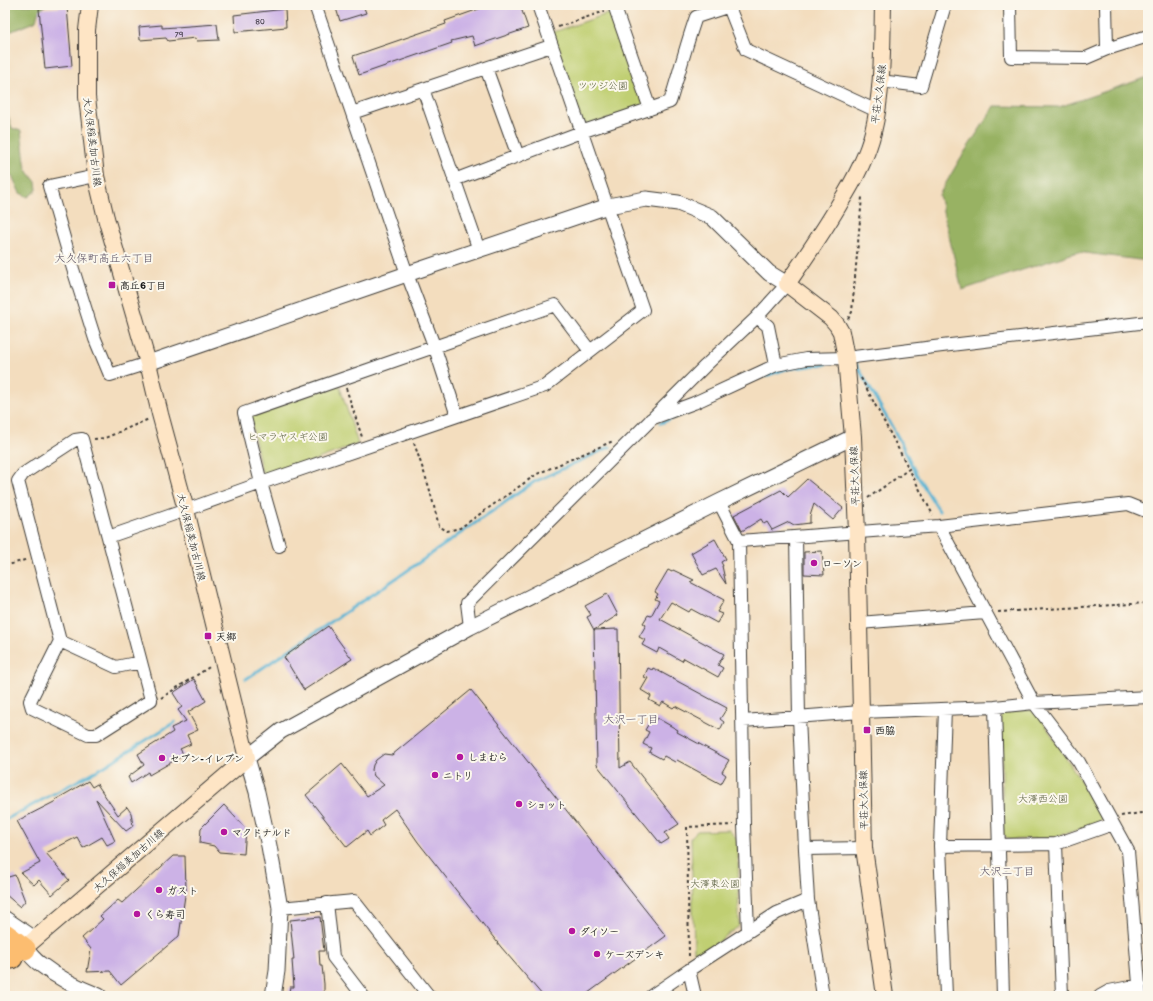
<svg xmlns="http://www.w3.org/2000/svg" width="1153" height="1001" font-family="'Balsamiq Sans','Klee One',sans-serif">
<rect width="100%" height="100%" fill="#fbf7ec"/>
<filter id="ink" filterUnits="userSpaceOnUse"><feTurbulence type="fractalNoise" baseFrequency=".025" numOctaves="2"/><feDisplacementMap in="SourceGraphic" scale="8" xChannelSelector="R" yChannelSelector="G"/><feConvolveMatrix kernelMatrix="1 2 1 2 8 2 1 2 1" color-interpolation-filters="sRGB"/></filter>
<filter id="wash" filterUnits="userSpaceOnUse"><feTurbulence type="fractalNoise" baseFrequency=".012" numOctaves="4" result="noise"/><feDisplacementMap in="SourceGraphic" scale="16" xChannelSelector="R" yChannelSelector="G"/><feGaussianBlur stdDeviation="0.9" result="paint"/><feColorMatrix in="noise" values="0 0 0 0 0 0 0 0 0 0 0 0 0 0 0 0 0 1.4 0 .05"/><feComposite in="paint" operator="in"/></filter>
<g filter="url(#wash)">
<rect width="100%" height="100%" fill="#f3ddbe"/>
<path fill="#c0cf72" stroke="#6e7647" d="M610 13 644 104 639 108 590 125 582 122 551 33Z
M339 384 358 444 267 478 262 474 250 416Z
M1032 710 1039 715 1103 816 1100 823 1051 838 1009 840 1003 834 1001 719 1002 712Z
M729 830 738 840 739 926 704 953 694 951 691 837 697 831Z"/>
<path fill="#98b264" stroke="#5a6740" d="M5 5H46L38 13 36 21 12 31H5Z
M1148 77V261L1077 252 962 290 939 195 960 159 995 106 1059 107Z
M5 106 12 128 21 131 26 169 36 182 37 190 28 197 20 193 13 178 5 169Z"/>
<g fill="none" stroke-linecap="round" stroke-linejoin="round">
<path stroke="#55b2d3" stroke-width="3" d="M855 362 900 441 915 472 939 511
M765 376 786 369 826 364
M661 423 691 410
M246 679 404 573 534 482 610 447
M5 820 105 766 175 722"/>
</g>
<g id="blocks">
<path fill="#ccb2e6" d="M335 5H363L366 13 340 21Z
M490 5H520L528 28 475 46 472 36 451 41 452 43 359 75 353 56 446 24 445 21Z
M67 7 72 66 45 69 39 9Z
M285 9 286 27 235 32 234 15Z
M217 24 219 40 197 41 196 38 168 41 166 38 140 40 139 27 162 25V28Z
M807 479 843 508 833 520 814 504 810 516V523L794 525 789 522 772 530 767 522 764 524 761 519 742 531 734 515 781 490 788 497Z
M715 539 726 559 721 562 723 566H722L726 584 716 569 703 575 691 553Z
M822 551 824 575 804 574V552Z
M668 570 672 572 673 570 694 580 690 582 724 600 717 612 722 614 717 623 691 609 689 612 671 602 660 619 724 654 718 665 723 668 718 677 684 658 682 661 659 648 657 653 642 645 645 640 639 637 646 625 643 623 648 615 651 616 659 601 655 599 658 594 655 592Z
M607 594 618 615 594 630 587 617 591 615 585 606Z
M328 626 352 659 304 690 284 657Z
M618 629 620 768 630 762 679 824 665 833 669 839 661 844 597 765 594 630Z
M648 668 652 670 653 668 727 708 720 719 724 722 720 730 675 706 673 708 663 702 660 706 649 700 651 696 641 690 648 678 644 677Z
M194 679 206 701 188 712 198 730 187 735 191 744 180 749 184 755 149 775 148 772 131 783 128 777 144 765 138 754 173 732 171 728 186 721 178 710 182 707 173 693Z
M471 690 666 936 584 996H543L501 947 418 842 395 809 381 820 384 825 370 836 367 831 347 847 306 795 342 764 367 796 384 785 374 776 372 770 373 765 376 760 384 754 392 755Z
M657 718 678 730 677 732 729 760 722 772 726 775 721 784 677 760 675 762 664 756 662 759 649 752 651 748 643 744 649 732 645 730 651 720 654 722Z
M88 781 92 787 97 784 118 815 127 807 131 813 133 826 126 831 96 799 115 841 107 845 102 837 83 848 77 837 46 853 69 880 52 895 39 880 34 885 21 873 40 863 17 821 56 801 55 800Z
M224 805 246 829 244 854 219 852 214 846 200 843 201 828Z
M173 856H185L186 889 179 936 121 985 110 971 87 972 91 949 82 938 103 919 100 916 118 900 122 903Z
M15 875 25 901 20 907 5 894V878Z
M320 917 324 951H319L320 966H322L324 984V996H288L290 987H294L292 960H294L290 920Z"/>
</g>
</g>
<g filter="url(#ink)">
<use href="#blocks" fill-opacity="0" stroke="#3c3934" stroke-width="1"/>
<g fill="none" stroke-linecap="round" stroke-linejoin="round">
<defs>
<path id="minor" d="M315 5 407 274 435 348 457 416
M614 5 650 109
M1010 5 1011 57 1086 58 1107 49 1148 36
M1106 5 1107 49
M729 7 746 50 877 111
M486 68 518 156
M880 81 921 86 945 5
M423 89 479 250
M352 113 551 46
M96 176 49 186 73 269 95 339 110 375 148 363
M454 180 581 132 670 102C679 74 686 45 696 17L733 5
M757 317 768 326 776 365
M651 419 694 403 776 365 806 359 846 358 942 346 1148 322
M719 502 739 541 744 825 748 931
M939 526 1034 703 1079 762 1128 851 1140 996
M108 537 82 439 75 440 23 474 18 481 60 641 30 701 32 708 88 735H96L151 700 108 537 186 510 261 483 545 386 643 310 538 5
M796 537 799 717 805 849
M739 541 939 526 1128 504 1148 512
M279 546 261 483 244 413 555 305 590 351
M859 623 985 613
M470 627 467 603 705 366 757 317 787 284
M60 641 116 667 141 662
M995 707 1003 996
M945 709 940 846 946 996
M743 721 861 712 995 707 1034 703 1148 697
M1056 844 1062 996
M940 846 1056 844 1113 824
M808 900 823 996
M327 903 333 957 363 996
M280 908 354 901 429 996
M5 917 36 938
M689 970 695 996
M651 996 689 970 777 913 808 900 805 849 864 848
M1100 996 1109 991 1140 985"/>
<path id="tertiary" d="M148 363 407 274 608 206 646 199 678 203 712 217 769 273 787 284
M25 949C30 954 34 960 40 964 58 978 78 988 99 996
M273 996 277 971 280 908 269 846 257 792 247 758 281 731 470 627 719 502 853 437"/>
<path id="secondary" d="M883 5C882 47 883 91 873 132 867 157 854 181 840 203 824 231 805 258 787 284L831 318 837 325 841 332 846 358 853 437 857 533 864 848 885 996
M15 956 247 758 186 510 160 414 148 363 106 218 96 176 87 97V30L90 5"/>
<path id="motorway" d="M5 934 25 949
M5 953 12 958"/>
</defs>
<use href="#minor" stroke="#3c3934" stroke-width="14"/>
<use href="#tertiary" stroke="#3c3934" stroke-width="17"/>
<use href="#secondary" stroke="#3c3934" stroke-width="18"/>
<use href="#motorway" stroke="#3c3934" stroke-width="23"/>
<path stroke="#3c3934" stroke-width="2" stroke-dasharray="3 3" stroke-linecap="butt" d="M558 27 605 11
M848 319 852 312 862 197 861 195
M861 378 909 469
M346 388 362 437
M94 439 105 438 149 419
M414 443 429 487 439 526 447 531 460 528 537 474 613 441
M868 498 909 469 933 515
M5 566 28 559
M998 612 1148 603
M161 698 211 666
M1121 816 1148 812
M689 956 687 827 733 825"/>
<use href="#minor" stroke="#fff" stroke-width="12"/>
<use href="#tertiary" stroke="#fff" stroke-width="15"/>
<use href="#secondary" stroke="#fee5c5" stroke-width="16"/>
<use href="#motorway" stroke="#fcbd6f" stroke-width="21"/>
</g>
</g>
<g fill="#b5179e" stroke="#fbf7ec" stroke-width="1.5">
<rect x="108" y="281" width="8" height="8" rx="2"/>
<circle cx="814" cy="563" r="4"/>
<rect x="204" y="632" width="8" height="8" rx="2"/>
<rect x="863" y="726" width="8" height="8" rx="2"/>
<circle cx="460" cy="757" r="4"/>
<circle cx="162" cy="758" r="4"/>
<circle cx="435" cy="775" r="4"/>
<circle cx="519" cy="804" r="4"/>
<circle cx="224" cy="832" r="4"/>
<circle cx="159" cy="890" r="4"/>
<circle cx="137" cy="914" r="4"/>
<circle cx="572" cy="931" r="4"/>
<circle cx="597" cy="954" r="4"/>
</g>
<g text-anchor="middle" stroke-width="4" stroke-linejoin="round" paint-order="stroke">
<g font-size="8" fill="#48424e">
<text x="260" y="24">80</text>
<text x="179" y="37">79</text>
</g>
<g font-size="10" fill="#555b3a" stroke="#fbf7ec">
<text x="603" y="89">ツツジ公園</text>
<text x="288" y="440">ヒマラヤスギ公園</text>
<text x="1043" y="802">大澤西公園</text>
<text x="715" y="887">大澤東公園</text>
</g>
<g font-size="10" fill="#1c1c1c" stroke="#fbf7ec">
<text transform="translate(878 94) rotate(-83)" y="4">平荘大久保線</text>
<text transform="translate(93 142) rotate(83)" y="4">大久保稲美加古川線</text>
<text transform="translate(854 476) rotate(-92)" y="4">平荘大久保線</text>
<text transform="translate(192 537) rotate(76)" y="4">大久保稲美加古川線</text>
<text transform="translate(863 800) rotate(-91)" y="4">平荘大久保線</text>
<text transform="translate(128 860) rotate(-41)" y="4">大久保稲美加古川線</text>
</g>
<g font-size="10" font-weight="bold" fill="#1c1c1c" stroke="#fbf7ec" text-anchor="start">
<text x="120" y="289">高丘6丁目</text>
<text x="822" y="567">ローソン</text>
<text x="216" y="640">天郷</text>
<text x="875" y="734">西脇</text>
<text x="468" y="761">しまむら</text>
<text x="170" y="762">セブン-イレブン</text>
<text x="443" y="779">ニトリ</text>
<text x="527" y="808">ショット</text>
<text x="232" y="836">マクドナルド</text>
<text x="167" y="894">ガスト</text>
<text x="145" y="918">くら寿司</text>
<text x="580" y="935">ダイソー</text>
<text x="605" y="958">ケーズデンキ</text>
</g>
<g font-size="11" fill="#5a5063" stroke="#fbf7ec">
<text x="104" y="262">大久保町高丘六丁目</text>
<text x="631" y="723">大沢一丁目</text>
<text x="1007" y="875">大沢二丁目</text>
</g>
</g>
<rect width="1153" height="1001" fill="none" stroke="#fbf7ec" stroke-width="20"/>
</svg>
